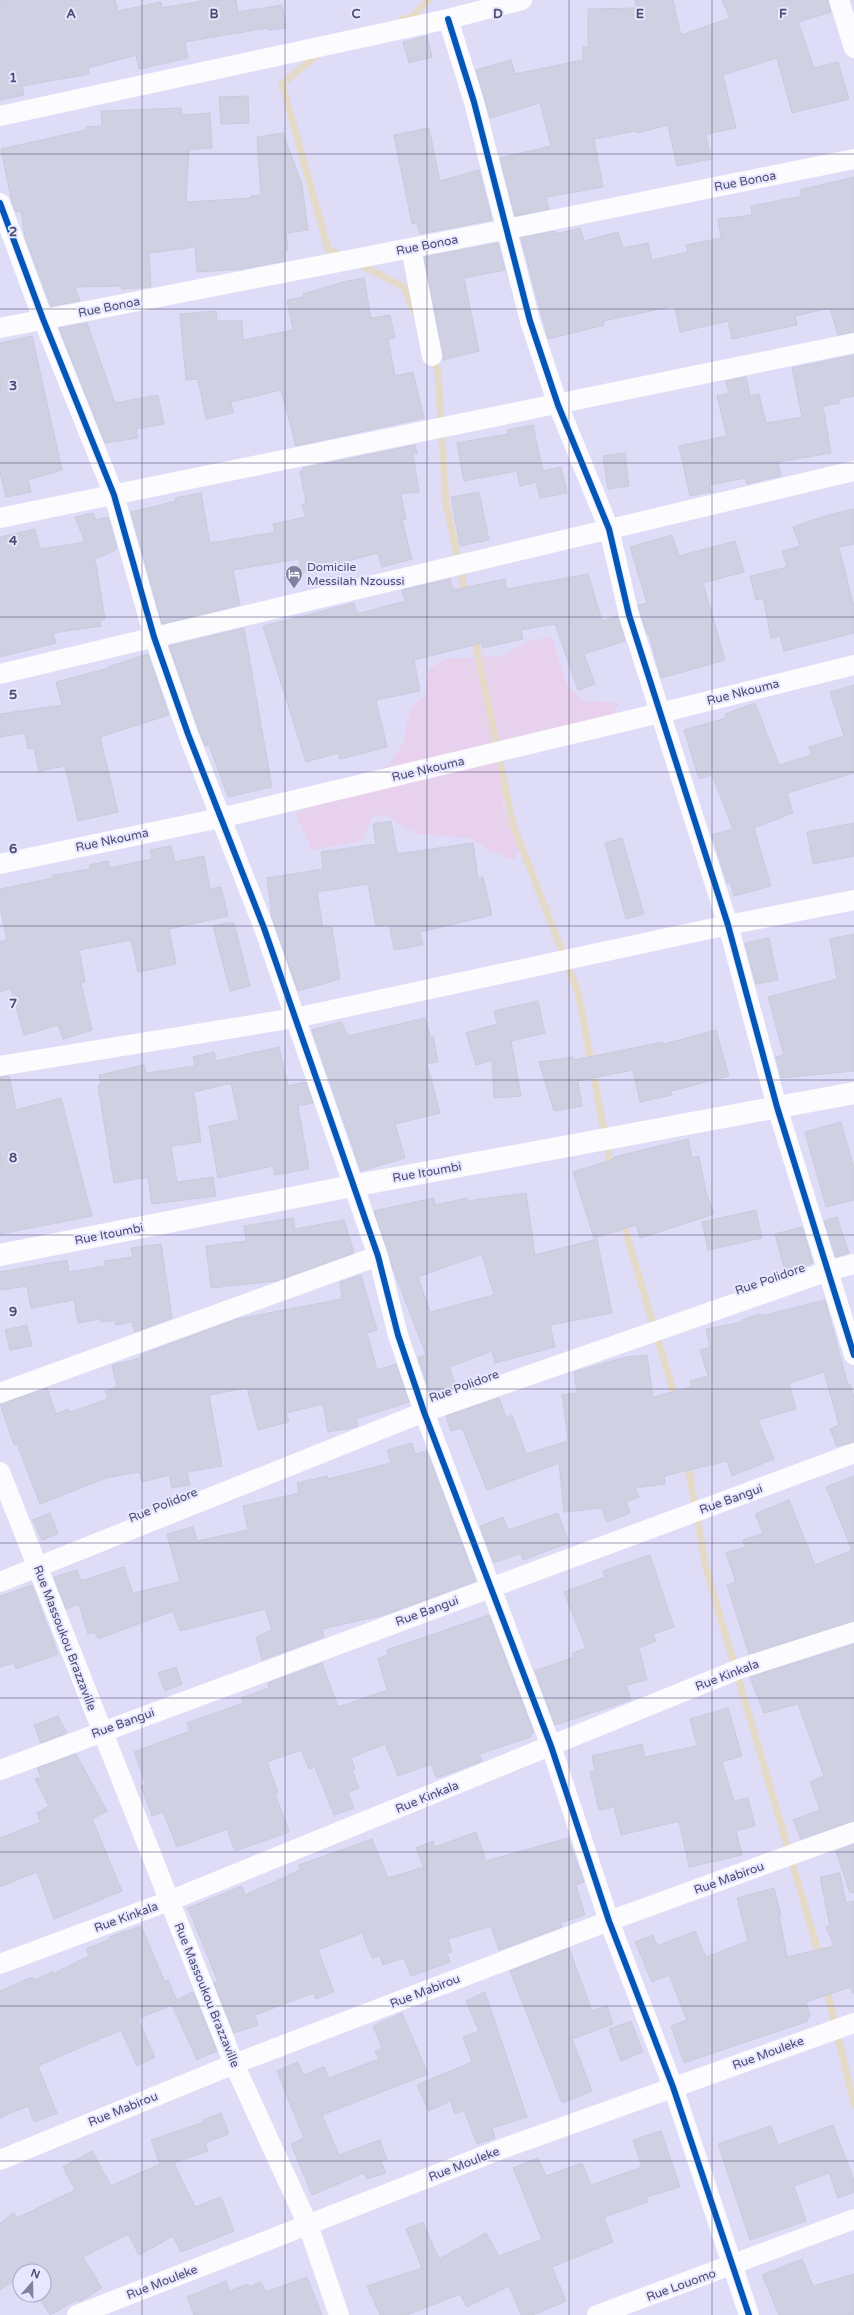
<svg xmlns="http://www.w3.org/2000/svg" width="854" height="2315" font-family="'Varela Round',sans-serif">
<rect width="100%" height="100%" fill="#e8e6f6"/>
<path fill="#dfdcf7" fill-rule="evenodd" d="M0 0H854V2315H0ZM20 2271H44V2295H20Z"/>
<path fill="#e8d1ec" d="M552 637 566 684 583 701 619 703 613 716 502 745 503 810 520 847 514 860 488 850 471 838 418 834 400 825 385 814 373 817 361 841 312 850 295 812 340 798 391 762 403 743 411 707 425 697 429 669 445 659 503 656 528 641Z"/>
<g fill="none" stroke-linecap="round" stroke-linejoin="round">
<path stroke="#e5d9c8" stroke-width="7" d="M403 19 412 17 428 0
M321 52 282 84 328 249 344 257
M357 263 404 287 415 313
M432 356 438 372 446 504 466 596
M474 636 513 825 578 992 611 1168
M622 1219 676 1401
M687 1461 706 1568 820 1958
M826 1986 854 2105"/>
</g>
<path fill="#cfd0e2" stroke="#cacade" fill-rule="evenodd" d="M0 0H115L118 11 161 2 162 8 207 0H236L238 12 282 5 286 28 268 30V28L185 42 188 58 139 69 136 55 88 68 89 74 22 86 24 95 0 100Z
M635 0H673L681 35 730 18 722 0H828L831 12 798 22 814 68 838 62 849 99 792 113 777 58 723 75 736 128 706 134 711 159 677 166 668 125 637 133 636 131 594 139 603 187 546 197 549 209 515 216 500 158 551 146 540 103 490 118 476 70 511 60 515 74 583 60V47H588V9L637 8Z
M427 36 432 57 409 63 403 42Z
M248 96 249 123 221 124 219 97Z
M181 108 182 115 210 113 212 148 189 150 186 202 251 198V196L261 195 257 137 283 133 302 185 308 230 286 233 288 250 284 251 285 261 243 269 197 272 195 247 149 253 151 287 122 289V286L75 287 80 301 51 306 25 237 21 211 16 212 12 203 1 149 86 130V127L102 126 101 111Z
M429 128 440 181 479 170 492 220 420 234 417 223 412 224 394 135Z
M854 177V332L838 335 830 308 795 316 797 325 732 339 728 321 680 332 675 306 603 321 604 325 548 339 521 238 555 231 556 234 580 228 584 241 618 232 623 248 648 243 652 260 688 252 686 245 721 238 718 219 752 215 751 206 802 196 800 190Z
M498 243 505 270 464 278 479 351 443 360V354L424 257Z
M364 278 371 318 390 315 395 338 388 339 395 376 413 372 424 418 296 446 281 390 231 402 233 413 206 419 198 379 186 380 180 314 216 311 217 321H242L243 340 293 330 287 300 304 297 303 294 343 282Z
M87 323 115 403 158 395 164 424 136 429 138 438 105 443 59 328Z
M32 336 62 470 28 480 31 492 6 497 0 472V343Z
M854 355V396L839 399 840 403 823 406 831 453 778 462 781 476 747 484 746 478 709 485 711 492 690 496 679 446 727 436 717 396 729 393 726 381 746 377 750 396 759 394 766 423 802 417 792 368Z
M533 425 543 471 561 467 567 493 540 498 536 482 520 486 517 471 464 481 457 443 508 434 507 430Z
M415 445 417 453 413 454 419 492 401 494 406 519 402 520 412 559 382 567 378 553 302 573 299 559 233 570 240 605 162 624 131 512 176 501 175 498 201 493 210 543 275 532 273 524 306 517 302 505 306 503 300 471 303 470V468Z
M625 453 629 486 608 489 603 456Z
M479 492 489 540 460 546 451 497Z
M854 509V544L839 547 854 607V633L784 651 780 636 771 638 763 598 756 600 750 576 787 567 782 551 800 546 793 527 828 515Z
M93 513 96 520 108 517 117 549 95 559 105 619 100 621 101 626 53 633 56 643 0 657V537L35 529 40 549 85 542 75 517Z
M672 535 679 556 735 541 744 572 703 583 725 660 661 678 649 634H647L640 612 638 605 647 603 630 547Z
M588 574 602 621 617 616 625 641 584 654 595 684 578 690 555 624 521 630 523 639 483 648 482 643 414 660 420 691 376 700 387 747 340 759 338 753 306 762 263 626 354 603 357 614 405 601 402 590 450 579 453 590 505 579 507 589Z
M244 628 272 787 228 797 209 745 205 746 199 730 169 646Z
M148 654 169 715 100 737 118 812 78 821 65 766 39 771 34 748 28 749 25 733 0 737V714L62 705 56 682 109 668 108 667Z
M854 685V773L787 793 793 813 754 828 771 886 734 896 730 882 727 883 712 835 733 829 712 775 699 779 684 730 726 718 725 714 755 703 779 765 812 755 809 747 844 736 830 692Z
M391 821 397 854 473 843 478 878 483 877 492 915 420 932 423 945 394 950 389 924 376 926 368 884 317 892 323 928 332 927 340 979 298 991 272 918 267 878 323 869 321 852 376 844 373 824Z
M854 823V856L813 864 807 832Z
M622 838 644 914 626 919 605 843Z
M171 846 175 862 204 856 210 889 221 887 228 916 169 929 176 964 138 972 131 940 79 950 85 982 81 983 92 1030 63 1039 58 1025 24 1035 11 988 0 992V942L7 940 0 907V889L53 878V875L90 869 89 865 108 861 109 868 152 859 150 850Z
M226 923H234L250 986 230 991 213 926Z
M854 934V1071L781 1078 776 1057 784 1055 768 997 837 979 830 939Z
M769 938 778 980 756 984 745 943Z
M538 1001 545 1033 511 1041 521 1096 494 1098 492 1060 476 1065 466 1033 497 1024 494 1011Z
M425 1018 431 1038 433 1037 438 1062 427 1064 440 1113 395 1124 405 1158 361 1171 312 1030 341 1022 348 1036Z
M716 1030 729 1076 671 1091 672 1095 640 1102 633 1070 578 1081 582 1106 554 1111 539 1062 573 1057 574 1060 663 1042 664 1044Z
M279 1047 288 1086 306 1082 313 1103 298 1106 309 1169 275 1175 273 1166 218 1178 209 1126 239 1120 231 1083 194 1092 201 1142 171 1146 177 1182 213 1177 216 1196 152 1204 148 1177 114 1183 98 1086 101 1085 99 1075 144 1065 146 1073 195 1066 193 1057 214 1052 216 1061Z
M9 1076 16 1110 61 1098 92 1216 0 1234V1077Z
M841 1122 854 1169V1200L826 1207 805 1132Z
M688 1139 692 1158 699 1156 706 1192 714 1214 640 1238 636 1225 594 1238 573 1172 614 1159V1157Z
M526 1193 535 1255 597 1239 612 1313 550 1325 555 1347 495 1363 492 1351 449 1367 457 1388 431 1396 418 1357 426 1355 393 1269 374 1211 434 1198 435 1205 467 1198V1201ZM482 1254 494 1295 430 1312 418 1277Z
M756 1210 762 1238 708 1250 702 1222Z
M837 1217 849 1253 836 1257 824 1221Z
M293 1218 295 1229 344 1220 354 1253 276 1281 211 1288 206 1246 246 1241 244 1226Z
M802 1227 813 1263 785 1271 775 1234Z
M161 1244 172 1318 135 1332 132 1322 116 1325 115 1320 101 1322V1319L78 1323 74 1300 31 1308 27 1286 0 1290V1272L67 1260 69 1272 105 1266 104 1261 133 1257 131 1248Z
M361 1275 377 1330 367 1333 377 1370 396 1364 409 1402 356 1419 358 1426 355 1427 328 1432 323 1404 286 1413 289 1422 258 1430 247 1388 209 1395 222 1466 187 1472 190 1485 172 1488 169 1475 142 1482 139 1472 106 1478 40 1504 17 1444 14 1445 0 1404 47 1388 56 1414 68 1409 70 1412 108 1399 105 1391 117 1387 112 1365 141 1358 140 1355 237 1319 342 1299 340 1282Z
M825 1300 848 1385 850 1384 854 1397V1442L837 1446 830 1429 839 1425 824 1372 789 1383 796 1409 758 1420 774 1459 732 1476 727 1461 664 1476 665 1484 635 1488 639 1497 626 1502 630 1513 607 1522 601 1508 564 1512 559 1463 487 1490 462 1428 451 1431 446 1416 499 1398 506 1418 512 1415 526 1454 568 1441 562 1395 577 1393 574 1372 626 1357 647 1355 653 1397 692 1387 690 1381 708 1376 700 1350 710 1347 706 1329 743 1322 742 1320 760 1314 761 1316Z
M27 1325 32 1346 10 1350 5 1330Z
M412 1443 415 1454 427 1451 476 1581 384 1615 322 1629 324 1637 262 1660 256 1637 272 1630 265 1609 180 1631 173 1611 98 1639 95 1632 88 1634 79 1604 66 1609 54 1577 77 1570 81 1581 124 1567 133 1593 180 1582 167 1534 193 1527 197 1541 248 1530 243 1506 299 1493 297 1483 327 1476 328 1479 391 1463 387 1450Z
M854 1476V1621L749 1654 727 1585 736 1582 726 1553 745 1547 743 1540 763 1533 755 1514 789 1500 815 1565 852 1550 826 1487Z
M50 1513 58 1533 42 1540 33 1520Z
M558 1513 569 1543 523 1560 521 1553 494 1563 480 1526 503 1517 508 1530Z
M650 1555 674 1627 653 1634 656 1641 639 1648 647 1680 626 1685 631 1700 555 1725 535 1671 574 1657 573 1653 586 1648 564 1592 605 1577 603 1571Z
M32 1585 58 1654 16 1669 14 1663 0 1667V1596Z
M489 1615 534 1733 530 1735 531 1737 479 1754 482 1761 437 1778 431 1764 398 1776 385 1744 351 1758 355 1769 352 1770 359 1788 348 1793 354 1808 334 1815 315 1767 309 1769 301 1750 267 1762 278 1792 275 1793 289 1832 235 1851 227 1829 177 1847 163 1812 152 1816 141 1786 146 1785 134 1752 190 1731 187 1723 243 1703 241 1698 269 1688 268 1683 322 1663 338 1707 387 1690 378 1658 388 1655 387 1650Z
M854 1644V1821L801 1839 793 1820 820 1810 810 1782 824 1776 798 1704 764 1713 750 1677Z
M176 1667 182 1684 165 1691 158 1673Z
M728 1708 742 1756 722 1762 734 1801 748 1798 755 1826 736 1831 742 1855 689 1867 679 1821 621 1835 614 1807 599 1810 590 1772 595 1771 592 1756 642 1744 645 1757 697 1746 690 1719Z
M58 1716 67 1733 41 1743 34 1725Z
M76 1754 107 1811 92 1819 122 1891 54 1919 37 1872 0 1887V1838L41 1822 37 1813 49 1806 35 1779 41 1777 37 1768Z
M476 1832 486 1861 568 1838 584 1882 576 1885 585 1915 560 1923 562 1927 499 1950 491 1926 448 1939 452 1952 447 1954 450 1962 411 1976 404 1958 383 1965 380 1956 372 1958 362 1933 318 1950 334 1992 316 1999 313 1993 255 2015 258 2025 234 2033 214 1983 218 1982 188 1908 242 1886 245 1895 300 1870 299 1865 372 1839 388 1878 424 1867 416 1848 433 1841 435 1847Z
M854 1844V1892L850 1893 836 1851Z
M840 1873 846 1903 854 1901V1994L850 1987 806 2002 810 2016 807 2018 808 2021 684 2063 671 2026 687 2020 669 1975 652 1982 635 1942 653 1935 657 1946 695 1931 706 1957 748 1941 737 1898 774 1888 781 1915H779L787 1957 834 1946 826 1927 830 1926 820 1877Z
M141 1926 165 1982 168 1980 177 2000 193 1992 217 2051 197 2060 172 2005 138 2019 155 2057 137 2066 121 2030 38 2066 57 2113 34 2122 28 2106 0 2118V1991L32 1977 34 1980 53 1972V1974L89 1956 86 1949 110 1939 109 1937Z
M569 1948 592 2011 607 2006 613 2024 572 2039 592 2091 562 2103 510 1971Z
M485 1992 527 2117 492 2128 495 2138 477 2144 464 2110 455 2114 450 2101 429 2111 417 2085 472 2062 463 2037 479 2031 466 2001Z
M402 2013 428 2074 322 2115 339 2155 380 2140 387 2159 381 2161 386 2173 367 2179 364 2173 312 2195 291 2144 304 2138 277 2071 298 2062 303 2075 324 2067 329 2078 379 2059 375 2051 382 2048 373 2026Z
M631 2021 643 2052 621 2061 609 2029Z
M221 2113 229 2134 205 2143 208 2151 174 2163 195 2207 221 2197 234 2231 181 2252 173 2236 139 2255 128 2234 83 2257 102 2288 79 2302 77 2300 50 2315 37 2295H44V2271H23L20 2266V2277L0 2290V2223L14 2213 17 2218 75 2190 63 2167 92 2151 111 2186 160 2164 151 2140 204 2122 203 2120Z
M833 2125 854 2180V2192L838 2198 829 2173 794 2186 806 2221 750 2240 718 2144 771 2126 778 2145Z
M661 2131 680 2187 646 2197 648 2202 604 2217 613 2242 552 2267 566 2301 533 2315H521L509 2286 467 2307 460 2294 407 2315H380L367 2286 422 2268 406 2229 423 2222 439 2259 486 2233 499 2256 542 2239 513 2168 538 2158 546 2176 582 2163 591 2185 642 2167 633 2140Z
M802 2259 813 2286 854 2274V2315H779L762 2275Z
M307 2277 322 2315H194L187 2297 226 2281 230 2291 248 2284 249 2287 261 2282 266 2292Z"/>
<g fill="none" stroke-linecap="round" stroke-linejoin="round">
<path stroke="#fcfbfe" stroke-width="20" d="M839 0 854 48
M448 19 474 102 530 321 558 405 609 529 629 615 728 925 777 1107 854 1355
M0 116 448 19 522 0
M0 203 43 319 114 495 154 637 188 734 264 928 378 1256 398 1335 424 1412 551 1746 609 1921 673 2087 749 2315
M411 248 432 356
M0 328 508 229 854 159
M0 518 854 343
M0 674 854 471
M0 864 220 818 660 713 854 665
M0 1066 295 1018 728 925 854 900
M0 1393 378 1256
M0 1472 234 2064 308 2225 339 2315
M0 1582 424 1412 828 1271 854 1264
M0 1770 854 1453
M0 1964 169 1901 739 1669 854 1632
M0 2160 234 2064 609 1921 854 1832
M77 2315 504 2148 854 2023
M597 2315 854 2219"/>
<path stroke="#fcfbfe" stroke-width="22" d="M0 1255 352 1186 854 1093"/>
<defs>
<path id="cycleway" d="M448 19 474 102 530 321 558 405 609 529 629 615 728 925 777 1107 854 1355
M0 203 43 319 114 495 154 637 188 734 264 928 378 1256 398 1335 424 1412 551 1746 609 1921 673 2087 749 2315"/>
</defs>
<use href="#cycleway" stroke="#e9e6ff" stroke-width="8"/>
<use href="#cycleway" stroke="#0057b8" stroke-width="6"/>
</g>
<path fill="none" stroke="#484d71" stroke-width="1" stroke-opacity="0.55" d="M142 0V2315M285 0V2315M427 0V2315M569 0V2315M712 0V2315M0 154H854M0 309H854M0 463H854M0 617H854M0 772H854M0 926H854M0 1080H854M0 1235H854M0 1389H854M0 1543H854M0 1698H854M0 1852H854M0 2006H854M0 2161H854"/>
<defs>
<symbol id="hotel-pin" viewBox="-11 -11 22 30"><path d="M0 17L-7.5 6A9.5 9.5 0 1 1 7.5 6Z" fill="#8083a0" stroke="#e9e6ff"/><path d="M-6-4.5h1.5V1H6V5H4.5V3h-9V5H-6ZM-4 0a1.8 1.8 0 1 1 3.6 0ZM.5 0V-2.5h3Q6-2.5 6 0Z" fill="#fff"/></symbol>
</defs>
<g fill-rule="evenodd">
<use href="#hotel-pin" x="284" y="564" width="20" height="27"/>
</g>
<g text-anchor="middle" stroke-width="4" stroke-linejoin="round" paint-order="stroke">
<g font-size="12" fill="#484d71" stroke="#e9e6ff">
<text transform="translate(745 181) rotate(-11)" y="4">Rue Bonoa</text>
<text transform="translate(427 245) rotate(-11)" y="4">Rue Bonoa</text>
<text transform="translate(109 307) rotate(-11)" y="4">Rue Bonoa</text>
<text transform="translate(743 692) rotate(-14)" y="4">Rue Nkouma</text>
<text transform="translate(428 769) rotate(-13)" y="4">Rue Nkouma</text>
<text transform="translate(112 840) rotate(-12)" y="4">Rue Nkouma</text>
<text transform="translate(427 1172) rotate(-10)" y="4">Rue Itoumbi</text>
<text transform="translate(109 1234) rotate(-11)" y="4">Rue Itoumbi</text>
<text transform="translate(770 1279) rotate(-19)" y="4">Rue Polidore</text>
<text transform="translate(464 1386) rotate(-20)" y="4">Rue Polidore</text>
<text transform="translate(731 1499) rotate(-20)" y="4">Rue Bangui</text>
<text transform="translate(163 1505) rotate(-22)" y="4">Rue Polidore</text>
<text transform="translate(427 1611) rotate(-20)" y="4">Rue Bangui</text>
<text transform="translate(65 1638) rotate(69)" y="4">Rue Massoukou Brazzaville</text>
<text transform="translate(727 1675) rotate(-21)" y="4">Rue Kinkala</text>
<text transform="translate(123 1723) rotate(-20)" y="4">Rue Bangui</text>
<text transform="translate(427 1797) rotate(-22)" y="4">Rue Kinkala</text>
<text transform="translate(729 1878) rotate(-20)" y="4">Rue Mabirou</text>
<text transform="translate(126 1917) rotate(-20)" y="4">Rue Kinkala</text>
<text transform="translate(425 1991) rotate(-21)" y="4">Rue Mabirou</text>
<text transform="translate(207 1995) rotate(68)" y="4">Rue Massoukou Brazzaville</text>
<text transform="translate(768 2053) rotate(-20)" y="4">Rue Mouleke</text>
<text transform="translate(123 2109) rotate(-22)" y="4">Rue Mabirou</text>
<text transform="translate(464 2164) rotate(-21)" y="4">Rue Mouleke</text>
<text transform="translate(162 2282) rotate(-21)" y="4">Rue Mouleke</text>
<text transform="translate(681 2285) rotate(-20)" y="4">Rue Louomo</text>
</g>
<g font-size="12" fill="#484d71" stroke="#e9e6ff" text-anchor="start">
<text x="307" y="571">Domicile<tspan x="307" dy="14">Messilah Nzoussi</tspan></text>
</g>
</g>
<g font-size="13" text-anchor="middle" font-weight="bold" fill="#484d71" stroke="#e9e6ff" stroke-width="4" stroke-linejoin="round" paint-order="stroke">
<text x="71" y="18">A</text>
<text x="214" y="18">B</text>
<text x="356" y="18">C</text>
<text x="498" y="18">D</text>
<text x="640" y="18">E</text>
<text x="783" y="18">F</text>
<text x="13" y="82">1</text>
<text x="13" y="236">2</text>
<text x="13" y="390">3</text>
<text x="13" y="545">4</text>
<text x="13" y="699">5</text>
<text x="13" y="853">6</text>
<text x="13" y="1008">7</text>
<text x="13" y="1162">8</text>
<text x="13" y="1316">9</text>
</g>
<g transform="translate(32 2283) rotate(20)"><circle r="19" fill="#e9e6ff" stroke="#a9a9c6"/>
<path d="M0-3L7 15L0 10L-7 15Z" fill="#8083a0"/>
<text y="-6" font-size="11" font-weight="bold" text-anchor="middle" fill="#484d71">N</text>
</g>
</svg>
